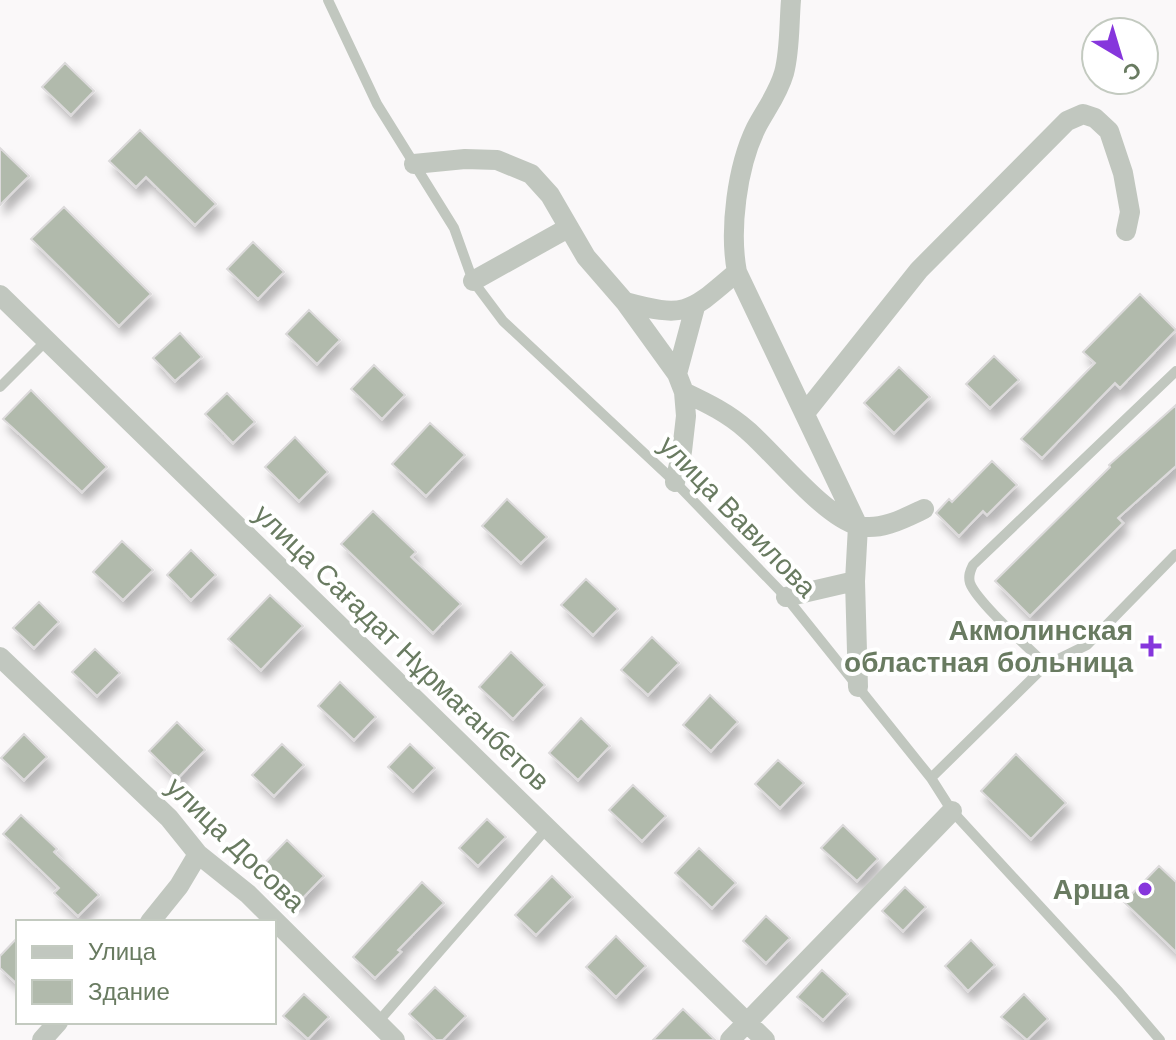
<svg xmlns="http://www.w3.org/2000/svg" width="1176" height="1040" font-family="Helvetica,sans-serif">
<defs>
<filter id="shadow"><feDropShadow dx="5" dy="9" stdDeviation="4" flood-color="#0004"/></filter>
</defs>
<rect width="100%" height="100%" fill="#faf8f9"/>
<path fill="#b1baac" stroke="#dcdadb" stroke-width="2" filter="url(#shadow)" d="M65 63 94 91 71 115 42 87Z
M140 130 216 204 195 225 146 177 136 187 109 161Z
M0 148 29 176 0 205Z
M64 207 151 294 119 326 31 239Z
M253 242 284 272 258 299 227 269Z
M1140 294 1176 330 1120 388 1115 383 1042 458 1021 439 1095 363 1083 352Z
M309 310 340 340 317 364 286 334Z
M180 333 202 357 175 381 153 358Z
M994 356 1019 380 990 408 966 384Z
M374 365 405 395 382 419 351 389Z
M899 367 930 397 894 433 864 403Z
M31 390 107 467 82 492 3 419Z
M227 393 255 422 233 443 205 414Z
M1176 405V466L1118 518 1123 523 1030 616 995 581 1110 467 1109 465Z
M430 423 465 455 426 496 392 464Z
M295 437 328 472 299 501 265 467Z
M992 461 1017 485 987 515 983 511 959 536 936 513 949 499 952 502Z
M507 499 547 537 521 563 482 526Z
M373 511 416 552 411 557 461 604 433 633 341 544Z
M122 541 153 570 123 600 93 572Z
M191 550 216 575 191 600 167 575Z
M586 579 618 609 593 635 561 605Z
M270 595 303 626 261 670 228 639Z
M39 602 59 622 34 648 13 628Z
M652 637 679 663 648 695 621 670Z
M95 649 120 673 97 696 72 672Z
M511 652 545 685 513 719 479 687Z
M340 682 376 717 354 740 318 706Z
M710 695 738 722 711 751 683 725Z
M581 718 610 746 578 780 549 753Z
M177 722 205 750 177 779 149 751Z
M24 734 47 757 24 780 1 758Z
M282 744 304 765 274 796 252 775Z
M410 744 435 768 413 791 388 767Z
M1016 754 1066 803 1031 839 981 791Z
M778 760 804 783 780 808 755 784Z
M633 785 666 816 642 841 609 810Z
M21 815 57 849 54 852 99 895 78 916 54 893 59 888 3 834Z
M487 819 506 837 478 866 459 848Z
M843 825 878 859 857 881 821 848Z
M287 840 324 876 296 905 259 869Z
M699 848 736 883 712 908 675 873Z
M1159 866 1176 882V952L1124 902Z
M552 876 573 897 536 935 515 915Z
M422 882 444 903 398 950 401 952 375 978 353 957Z
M905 887 926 907 903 931 882 911Z
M766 916 790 938 766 963 743 941Z
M616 936 646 966 616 997 586 967Z
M18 937V985L0 968V956Z
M971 940 995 965 968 991 945 966Z
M822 970 848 994 823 1020 797 997Z
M435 987 466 1016 443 1040H436L409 1014Z
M304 994 329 1017 308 1039 283 1016Z
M1024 994 1048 1019 1027 1040 1001 1017Z
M683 1009 715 1040H653Z"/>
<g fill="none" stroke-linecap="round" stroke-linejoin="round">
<path stroke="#c1c7bf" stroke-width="10" d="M328 0 377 104 454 228 473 281 503 321 675 482 786 597 931 778 952 811 1119 992 1160 1040
M0 387 47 340
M1046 665C1030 649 977 602 970 583 968 576 970 571 973 565L1176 371
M931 778 1046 665 1087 645 1176 554
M378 1022 548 827"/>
<path stroke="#c1c7bf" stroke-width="20" d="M791 0C789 24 790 51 784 73 778 94 766 109 756 128 737 167 729 230 737 272L858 526 855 581 858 687
M414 164 465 159 497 160 531 174 550 195 586 257 625 302 677 374 684 392 686 416 682 451 675 482
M473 281 568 228
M0 295 765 1040
M625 302C687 319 690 312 737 272
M677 374 695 307
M684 392C707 403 728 413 747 430 775 454 824 517 859 526 881 531 905 518 924 509
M805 413 919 270 1067 121 1083 114 1095 118 1109 131 1123 173 1130 212 1126 231
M786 597 855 581
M0 657 169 818 198 854 248 894 395 1040
M150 922 179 886 198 854
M42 1040 58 1022
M730 1040 952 811"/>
</g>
<g fill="#8636dc" stroke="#fff" stroke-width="3">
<path d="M1147 634h8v8h8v8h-8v8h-8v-8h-8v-8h8z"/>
<circle cx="1145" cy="889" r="8"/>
</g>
<g text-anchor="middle" stroke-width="8" stroke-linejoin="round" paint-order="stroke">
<g font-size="28" fill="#697b61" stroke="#fff">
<text transform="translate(738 516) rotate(46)" y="10">улица Вавилова</text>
<text transform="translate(402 647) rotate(44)" y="10">улица Сағадат Нұрмағанбетов</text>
<text transform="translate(236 844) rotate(44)" y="10">улица Досова</text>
</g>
<g font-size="28" font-weight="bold" fill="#697b61" stroke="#fff" text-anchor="end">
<text x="1133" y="640">Акмолинская<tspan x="1133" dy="32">областная больница</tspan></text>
<text x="1129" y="899">Арша</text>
</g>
</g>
<rect x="16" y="920" width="260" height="104" fill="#ffffff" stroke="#c3cac0" stroke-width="2"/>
<rect x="32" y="946" width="40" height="12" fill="#c1c7bf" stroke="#c3cac0" stroke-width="2"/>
<text x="88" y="960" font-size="24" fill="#697b61">Улица</text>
<rect x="32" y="980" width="40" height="24" fill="#b1baac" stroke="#c3cac0" stroke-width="2"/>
<text x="88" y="1000" font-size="24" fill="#697b61">Здание</text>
<g transform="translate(1120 56) rotate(142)"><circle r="38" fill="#ffffff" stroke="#c3cac0" stroke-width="2"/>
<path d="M0-6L14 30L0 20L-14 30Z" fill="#8636dc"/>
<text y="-12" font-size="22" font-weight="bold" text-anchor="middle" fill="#697b61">С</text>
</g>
</svg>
